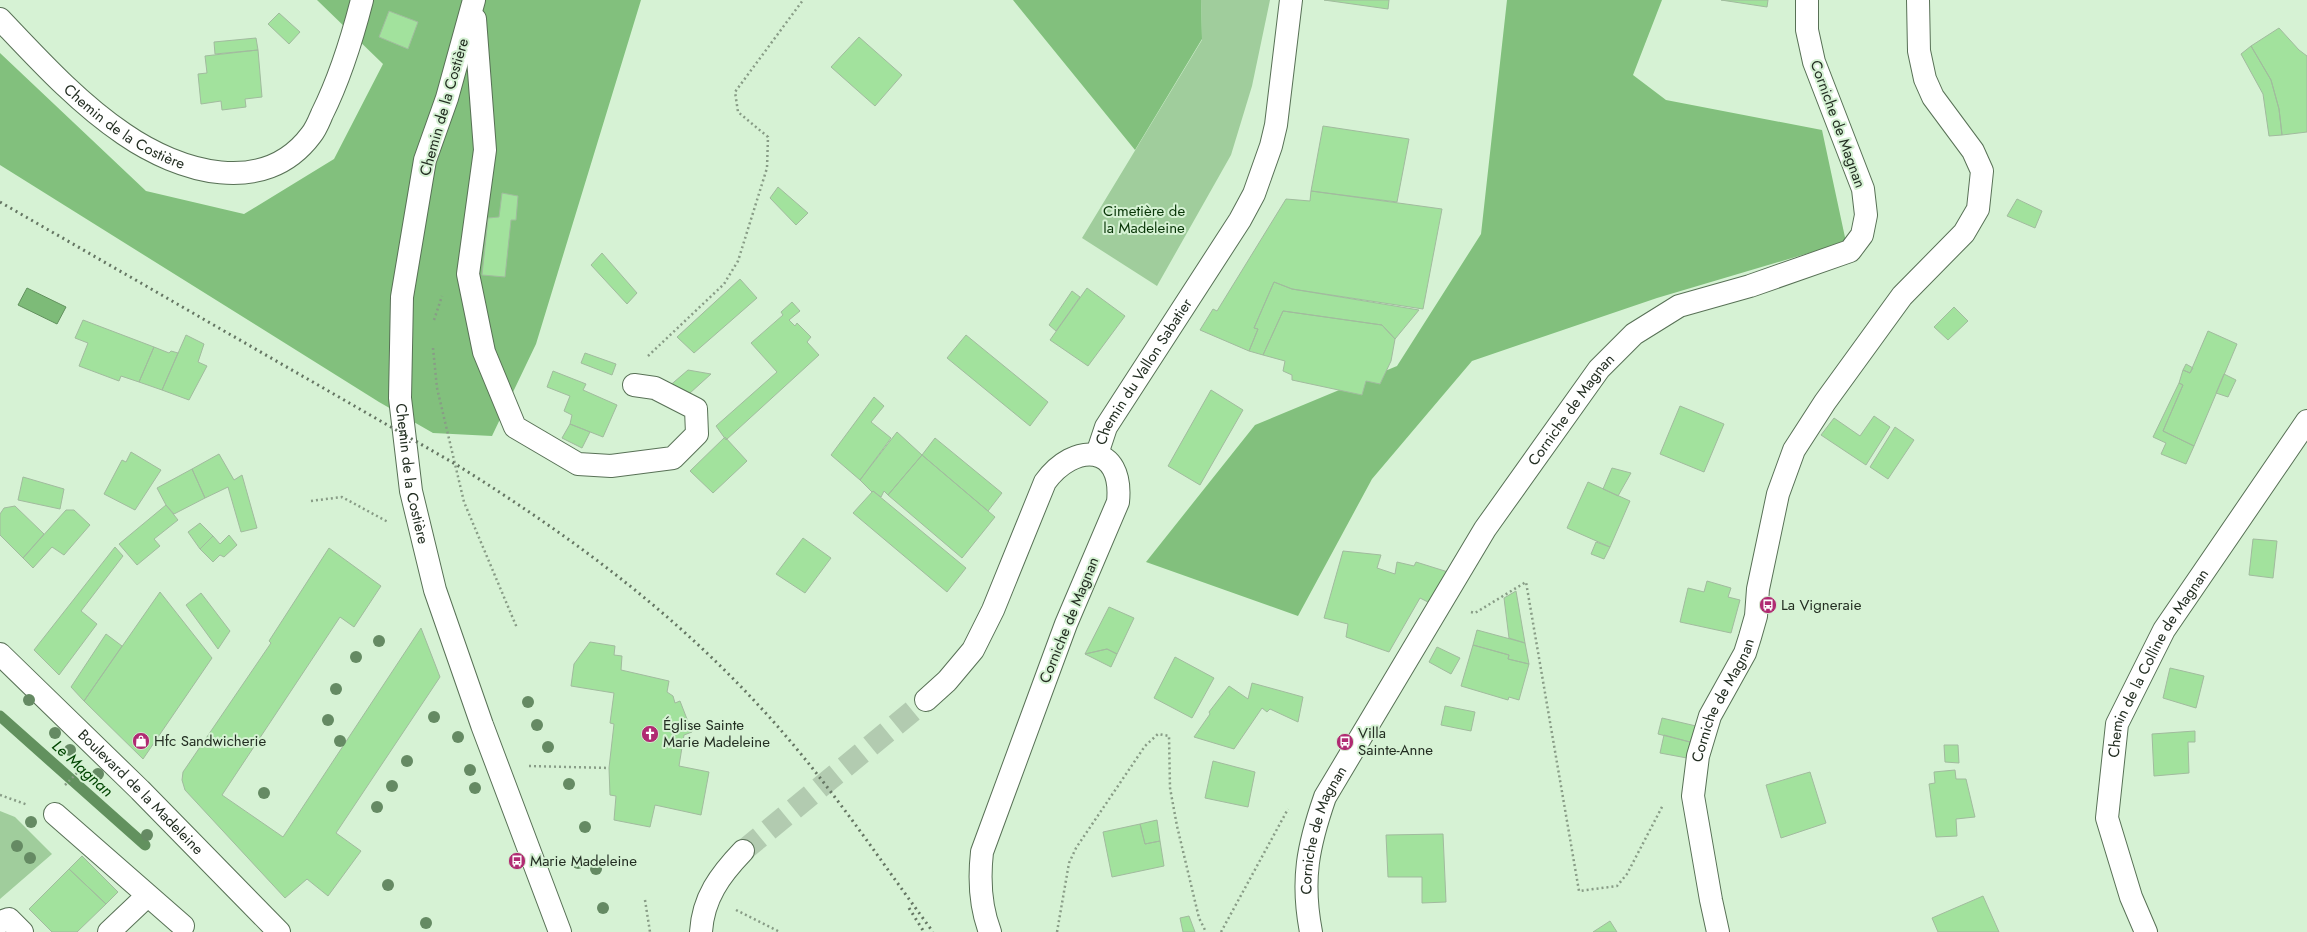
<svg xmlns="http://www.w3.org/2000/svg" width="2307" height="932" font-family="Jost,sans-serif">
<rect width="100%" height="100%" fill="#d6f2d4"/>
<path fill="#a0cd9c" d="M1201 0H1270L1252 86 1231 155 1157 286 1082 238 1202 40Z
M0 811 15 817 52 854 0 899Z"/>
<path fill="#82c07d" d="M317 0H641L536 344 492 436 433 433 379 402 0 165V53L146 191 244 214 334 159 383 64Z
M1013 0H1201L1202 39 1135 150Z
M1507 0H1662L1633 75 1666 100 1822 130 1846 242 1657 298 1472 361 1372 479 1298 616 1146 562 1255 425 1397 366 1481 234Z"/>
<path fill="#7dbb78" stroke="#62915e" d="M27 288 66 307 57 324 18 305Z"/>
<g fill="none" stroke-linecap="round" stroke-linejoin="round">
<path stroke="#62915e" stroke-width="11" d="M0 716 145 845"/>
</g>
<path fill="#a2e29d" stroke="#a1bb9e" d="M1324 0H1389L1388 9Z
M1721 0H1768L1767 7Z
M389 11 418 22 408 49 379 37Z
M279 13 300 32 289 44 268 24Z
M2279 28 2299 50 2307 56V132L2282 135 2279 109 2271 80 2251 46Z
M859 37 902 75 875 106 831 67Z
M256 38 258 50 215 54 214 42Z
M2251 46 2271 80 2279 109 2282 135 2269 136 2263 94 2241 54Z
M258 50 262 97 245 99 246 107 222 110 221 101 201 104 198 74 207 73 205 56Z
M1323 126 1409 139 1397 202 1311 191Z
M778 187 808 213 796 225 770 198Z
M1311 191 1442 209 1423 309 1292 289 1274 282 1254 328 1258 329 1249 351 1200 330 1213 309 1217 311 1286 199 1310 201Z
M502 193 518 196 516 220H511L505 277 482 275 488 218 499 217Z
M2017 199 2042 211 2035 228 2007 216Z
M602 253 637 293 627 304 591 265Z
M740 279 757 298 694 353 677 337Z
M1274 282 1292 289 1419 310 1395 339 1382 325 1283 311 1263 355 1249 351 1258 329 1254 328Z
M1087 288 1125 316 1088 366 1050 340Z
M1072 291 1080 297 1056 331 1049 325Z
M792 302 800 311 789 320 795 326 797 323 811 337 807 342 819 355 726 440 716 426 777 372 751 343 783 315 781 312Z
M1954 307 1968 321 1948 340 1934 327Z
M1283 311 1382 325 1395 339 1391 361 1380 384 1366 381 1362 395 1292 380V375L1283 371 1285 361 1263 355Z
M83 320 154 347 139 382 121 376 119 381 79 366 88 343 75 338Z
M2208 331 2237 344 2194 446 2163 431 2183 385 2179 383 2183 370 2190 373Z
M186 335 204 344 198 362 207 366 189 400 162 390Z
M966 335 1048 402 1030 426 947 358Z
M154 347 169 353 171 351 178 353 162 390 139 382Z
M585 353 616 364 612 375 581 363Z
M2186 364 2193 368 2190 373 2183 370Z
M688 370 711 374 690 393 667 388Z
M553 371 586 384 583 390 617 405 603 437 570 424 572 415 564 411 570 396 547 387Z
M2224 374 2236 380 2228 397 2216 393Z
M2179 383 2183 385 2163 431 2194 446 2186 464 2161 454 2166 443 2153 437Z
M1211 390 1243 410 1200 485 1168 466Z
M874 397 884 406 871 422 891 438 860 480 831 455Z
M1680 406 1724 424 1704 472 1660 454Z
M1874 416 1890 427 1866 465 1821 435 1834 418 1860 436Z
M570 424 590 432 582 448 562 438Z
M1895 427 1914 440 1888 479 1870 467Z
M897 432 922 455 888 495 884 491 881 497 873 491 872 492 860 480Z
M725 437 747 461 713 493 690 471Z
M935 438 1002 493 988 511 922 455Z
M131 452 161 470 135 510 104 494 122 460 126 462Z
M219 454 234 480 242 475 257 528 241 532 228 487 205 498 192 469Z
M922 455 995 517 962 558 888 495Z
M1612 468 1631 473 1618 496 1603 489Z
M192 469 205 498 174 514 166 505 157 488Z
M23 477 64 489 60 509 18 500Z
M1588 482 1630 501 1610 547 1567 528Z
M873 491 966 568 947 592 853 513Z
M166 505 178 520 154 539 160 546 137 565 119 544Z
M15 506 44 534 23 558 0 535V514L4 508Z
M66 510H74L90 525 64 555 52 547 33 568 23 558Z
M200 523 213 536 200 549 188 532Z
M229 535 237 545 224 557 220 555 213 562 200 549 213 536 220 544Z
M803 538 831 558 805 593 776 574Z
M2253 539 2277 541 2273 578 2249 575Z
M1596 542 1610 547 1604 559 1591 554Z
M115 547 123 556 81 611 97 624 59 675 34 650Z
M329 548 381 586 354 627 340 617 222 795 283 837 421 628 440 677 336 833 361 851 328 896 307 879 285 898 185 790 182 780 183 772 271 643 269 641Z
M1343 551 1381 555 1377 568 1395 574 1397 562 1414 566 1416 562 1448 572 1430 603 1420 598 1389 652 1346 637 1348 624 1324 618Z
M1707 581 1731 588 1728 597 1740 600 1731 633 1680 622 1688 588 1704 592Z
M1516 591 1525 643 1509 638 1504 598Z
M160 592 212 658 143 759 84 701Z
M201 593 230 631 218 649 186 605Z
M1109 607 1134 618 1117 654 1107 649 1085 654Z
M1477 630 1525 643 1529 664 1508 659 1509 655 1473 645Z
M106 634 122 646 84 701 71 687Z
M590 642 615 646 614 655 622 656 621 670 669 681 667 692 673 696 675 703 680 701 692 732 684 735 679 766 709 772 701 815 655 805 650 827 614 820 616 796 610 795 609 768 614 724 610 723 614 693 571 686 574 664Z
M1473 645 1509 655 1508 659 1529 664 1519 700 1509 697 1508 700 1461 686Z
M1437 647 1460 658 1451 674 1429 662Z
M1107 649 1117 654 1111 667 1085 654Z
M1175 657 1214 678 1192 718 1154 698Z
M2170 668 2204 676 2196 708 2163 698Z
M1252 683 1303 697 1298 722 1270 709 1267 712 1262 708 1234 749 1194 737 1210 714 1209 712 1229 686 1248 699Z
M1445 706 1475 712 1471 731 1441 725Z
M1662 718 1696 726 1690 742 1658 734Z
M2195 731V742H2188L2189 773 2154 776 2152 734Z
M1664 735 1690 742 1687 758 1660 753Z
M1944 745H1958L1959 763 1945 762Z
M1213 761 1255 772 1248 807 1205 798Z
M1955 770 1956 779H1966L1975 817 1956 819 1957 836 1936 837 1929 784 1935 783 1934 772Z
M1810 772 1826 823 1781 838 1766 785Z
M1157 820 1160 841 1145 844 1140 824Z
M1140 824 1145 844 1160 841 1164 866 1112 877 1103 832Z
M1443 834 1446 902 1422 903V877H1388L1386 835Z
M82 856 118 892 106 904 69 869Z
M69 869 106 904 77 932H52L29 909Z
M1983 896 1999 932H1938L1932 918Z
M1189 916 1195 932H1183L1180 918Z
M1610 921 1617 932H1593Z"/>
<g fill="none" stroke-linecap="round" stroke-linejoin="round">
<path stroke="#b2cbb0" stroke-width="22" stroke-dasharray="22 11" stroke-linecap="butt" d="M743 851 926 700"/>
<defs>
<g id="minor">
<path id="s1" d="M474 0 447 98 425 160 402 297 400 398 411 491 435 590 482 725 560 932"/>
<path id="s2" d="M0 19C38 59 78 103 124 134 179 172 264 198 311 135 316 129 319 121 322 114 340 78 352 39 362 0"/>
<path d="M475 19 485 150 468 274 484 352 515 427 578 464 611 466 673 458 697 434 696 409 655 388 634 385"/>
<path id="s3" d="M1097 454 1106 427 1240 220 1254 194 1271 146 1276 125 1291 0"/>
<path id="s4" d="M0 654 140 790 279 932"/>
<path d="M926 700 947 681 973 650 993 610 1045 482C1074 442 1124 443 1118 502L1066 624 982 852C979 879 980 906 990 932"/>
<path d="M55 814 183 926"/>
<path d="M0 922 9 919 22 932"/>
<path d="M109 932 147 896"/>
<path d="M701 932C703 898 720 875 743 851"/>
<path id="s5" d="M1311 932C1301 880 1308 846 1325 797L1485 529 1599 369 1634 334 1679 306 1750 286 1850 251 1862 235 1866 215 1863 189 1814 62 1807 30V0"/>
<path id="s6" d="M1718 932 1711 900 1693 796 1698 756 1710 716 1745 653 1750 637 1756 616 1758 589 1778 494 1794 450 1825 402 1902 296 1964 233 1978 209 1982 171 1973 151 1933 97 1925 79 1919 51 1918 0"/>
<path id="s7" d="M2146 932 2131 897 2107 818 2117 724 2164 630 2307 421"/>
</g>
</defs>
<use href="#minor" stroke="#587156" stroke-width="24"/>
<path stroke="#889c86" stroke-width="2.5" stroke-dasharray="2 3" stroke-linecap="butt" d="M434 320 442 296
M433 348 437 388 464 502 517 628
M648 356 724 284 738 261 767 168 768 137 738 112 735 92 803 0
M311 501 342 497 388 522
M1471 612 1475 613 1526 582 1579 891 1617 886 1627 874 1663 805
M529 766 609 768
M65 785 78 772
M0 795 28 805
M645 900 650 932
M736 910 780 932
M1057 932 1069 863 1076 848 1145 746 1158 734 1169 736 1170 788 1177 826 1199 918 1206 932
M1221 932 1288 809"/>
<use href="#minor" stroke="#fff" stroke-width="22"/>
<path stroke="#657663" stroke-width="3" stroke-dasharray="2 4" stroke-linecap="butt" d="M0 202 457 465C575 539 678 615 771 719 831 786 880 860 933 932
M909 908 924 932"/>
</g>
<g fill="#658a63">
<circle cx="379" cy="641" r="6"/>
<circle cx="356" cy="657" r="6"/>
<circle cx="336" cy="689" r="6"/>
<circle cx="29" cy="700" r="6"/>
<circle cx="528" cy="702" r="6"/>
<circle cx="434" cy="717" r="6"/>
<circle cx="328" cy="720" r="6"/>
<circle cx="537" cy="725" r="6"/>
<circle cx="55" cy="733" r="6"/>
<circle cx="458" cy="737" r="6"/>
<circle cx="340" cy="741" r="6"/>
<circle cx="548" cy="747" r="6"/>
<circle cx="70" cy="750" r="6"/>
<circle cx="407" cy="761" r="6"/>
<circle cx="470" cy="770" r="6"/>
<circle cx="98" cy="774" r="6"/>
<circle cx="569" cy="784" r="6"/>
<circle cx="392" cy="786" r="6"/>
<circle cx="475" cy="788" r="6"/>
<circle cx="264" cy="793" r="6"/>
<circle cx="377" cy="807" r="6"/>
<circle cx="31" cy="822" r="6"/>
<circle cx="585" cy="827" r="6"/>
<circle cx="147" cy="835" r="6"/>
<circle cx="17" cy="846" r="6"/>
<circle cx="30" cy="858" r="6"/>
<circle cx="578" cy="863" r="6"/>
<circle cx="596" cy="869" r="6"/>
<circle cx="388" cy="885" r="6"/>
<circle cx="603" cy="908" r="6"/>
<circle cx="426" cy="923" r="6"/>
</g>
<defs>
<symbol id="bus-disc" viewBox="-11 -11 22 22"><circle r="9.5" fill="#b02b72" stroke="#d6f2d4"/><path d="M-5-6H5V4H4V6H2V4H-2V6H-4V4H-5ZM-3.5-4V0h7V-4ZM-3.5 1.2v1.5H-2V1.2ZM2 1.2v1.5H3.5V1.2Z" fill="#fff"/></symbol>
<symbol id="church-disc" viewBox="-11 -11 22 22"><circle r="9.5" fill="#b02b72" stroke="#d6f2d4"/><path d="M-1.2-6h2.4v3.5h3.3v2.4h-3.3V6h-2.4V-.1h-3.3v-2.4h3.3Z" fill="#fff"/></symbol>
<symbol id="shop-disc" viewBox="-11 -11 22 22"><circle r="9.5" fill="#b02b72" stroke="#d6f2d4"/><path d="M-5-2.5h2.3a2.7 3.5 0 0 1 5.4 0H5L5.5 6h-11ZM-1.5-2.5h3a1.5 2.3 0 0 0-3 0Z" fill="#fff"/></symbol>
</defs>
<g fill-rule="evenodd">
<use href="#bus-disc" x="1758" y="595" width="20" height="20"/>
<use href="#church-disc" x="640" y="724" width="20" height="20"/>
<use href="#shop-disc" x="131" y="731" width="20" height="20"/>
<use href="#bus-disc" x="1335" y="732" width="20" height="20"/>
<use href="#bus-disc" x="507" y="851" width="20" height="20"/>
</g>
<g text-anchor="middle" stroke-width="4" stroke-linejoin="round" paint-order="stroke">
<g font-size="15" fill="#232e22" stroke="#d6f2d4">
<text transform="translate(444 107) rotate(-74)" y="5">Chemin de la Costière</text>
<text dy="5" stroke="none"><textPath href="#s2" startOffset="166">Chemin de la Costière</textPath></text>
<text transform="translate(1838 124) rotate(70)" y="5">Corniche de Magnan</text>
<text dy="5" stroke="none"><textPath href="#s3" startOffset="95">Chemin du Vallon Sabatier</textPath></text>
<text dy="5" stroke="none"><textPath href="#s5" startOffset="597">Corniche de Magnan</textPath></text>
<text dy="5" stroke="none"><textPath href="#s1" startOffset="484">Chemin de la Costière</textPath></text>
<text transform="translate(1069 620) rotate(-68)" y="5">Corniche de Magnan</text>
<text dy="5" stroke="none"><textPath href="#s7" startOffset="287">Chemin de la Colline de Magnan</textPath></text>
<text dy="5" stroke="none"><textPath href="#s6" startOffset="240">Corniche de Magnan</textPath></text>
<text dy="5" stroke="none"><textPath href="#s4" startOffset="197">Boulevard de la Madeleine</textPath></text>
<text dy="5" stroke="none"><textPath href="#s5" startOffset="105">Corniche de Magnan</textPath></text>
</g>
<g font-size="15" fill="#083507" stroke="#d6f2d4">
<text x="1144" y="216">Cimetière de<tspan x="1144" dy="17">la Madeleine</tspan></text>
</g>
<g font-size="15" fill="#232e22" stroke="#d6f2d4" text-anchor="start">
<text x="1781" y="610">La Vigneraie</text>
<text x="663" y="730">Église Sainte<tspan x="663" dy="17">Marie Madeleine</tspan></text>
<text x="1358" y="738">Villa<tspan x="1358" dy="17">Sainte-Anne</tspan></text>
<text x="154" y="746">Hfc Sandwicherie</text>
<text x="530" y="866">Marie Madeleine</text>
</g>
<g font-size="16" font-style="italic" fill="#004500" stroke="#d6f2d4">
<text transform="translate(83 768) rotate(42)" y="6">Le Magnan</text>
</g>
</g>
</svg>
